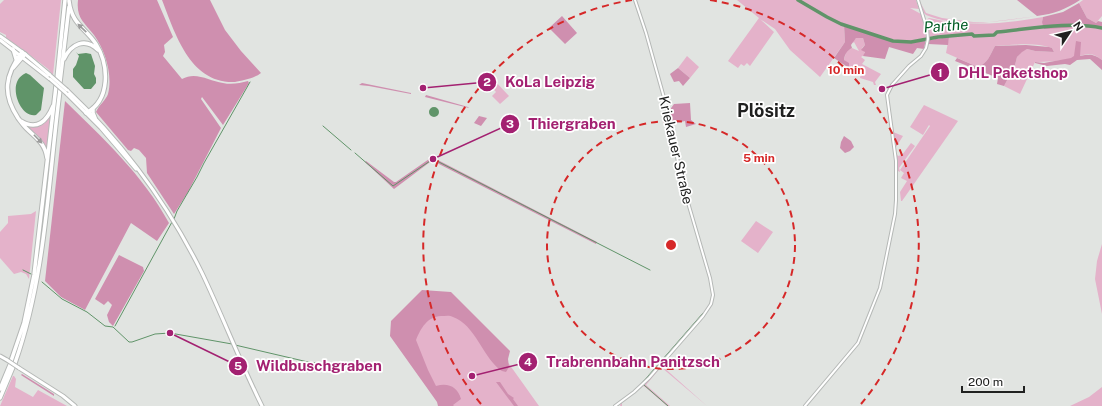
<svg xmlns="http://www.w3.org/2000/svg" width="1102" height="406" font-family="'Public Sans',sans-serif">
<rect width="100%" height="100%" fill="#e1e4e1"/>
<path fill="#e4b2ca" d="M4 0H61L53 75 48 69 26 52 6 38V35L0 32V4Z
M737 0H916L919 9 910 8 921 14 925 27 926 38 905 42 893 41 844 25 845 42 820 77 790 50 775 29 760 19 774 32 750 66 747 63 744 66 741 64 738 68 728 61 759 18Z
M919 0 926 13 942 18 973 22H989L1037 16C1002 21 960 29 926 15L924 13Z
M1083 0H1102V16L1096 23 1087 18 1079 3Z
M1043 17 1042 22 1074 27H1097L1102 28V60C1098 57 1094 54 1088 54 1082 55 1075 57 1070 59 1061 61 1044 62 1035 62L1020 94 1004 86 1015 65 1017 57 1022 51 1027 49 1035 51 1054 52 1052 48C1035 42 1013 45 995 46 990 55 988 63 978 67L946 53 949 37 953 35 930 37 926 20 929 18C967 27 1005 24 1043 17Z
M856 38H863L865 45 862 48 865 51 864 55 861 57 865 60 862 64 881 74 875 82 876 85H874L873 82 860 78 861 74 849 68V66L844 60 846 52 852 48 859 51 854 42 853 43V40Z
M687 56 699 67 690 78 678 68Z
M494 80 509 96 500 104 492 96 496 92 489 84Z
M924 105 958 121 902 201H901L900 192 907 181 901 178 904 173 900 170 930 126 929 125 923 135 910 127Z
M50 116H51L47 151 23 123C32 126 43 124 50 116Z
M893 132 903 136 896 147Z
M911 143 915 146 899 168 900 172 898 171 896 153 898 156 902 155Z
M36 211 29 279 26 274 21 272 14 274 0 258V232L8 223V216L31 214Z
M756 221 773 232 758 253 741 241Z
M1102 244V314L1095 279 1097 261Z
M449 306 499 350 539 406H440L410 335 418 324Z
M661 365 707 406 661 367 646 385 670 406H667L645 387 643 386 622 402V406H620L621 402 634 393Z
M13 376H14L16 379 15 387 33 397 38 390 67 406H0Z
M1102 387V406H1070L1089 397Z"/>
<path fill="#cf8faf" d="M78 0H157L173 37 164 45 165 52 163 56 182 79C196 71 209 81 223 83 232 85 240 83 248 81L249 83 223 125 202 97 201 99 221 128 188 192 174 214 147 173 146 158 139 150 134 148 131 151 128 150 96 112C99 105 106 100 108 94 113 75 105 50 94 35 84 22 76 18 78 0Z
M162 0H210L225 30 241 51 261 73C255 78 242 81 235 82 190 84 175 33 162 0Z
M1017 0H1080C1066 9 1054 14 1037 16Z
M1079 3 1087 18 1096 23 1098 21 1102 22V28L1081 27 1044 29 1042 22 1043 17 1063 12Z
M562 16 577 33 565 44 549 28Z
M844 25C870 36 898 45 926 39L924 49 917 48 913 54 889 47 885 59 863 56 865 52 861 50 865 45 863 38H856L851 45 852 48C847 51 845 53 844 60L849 63V68L834 58 845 42Z
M949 37 948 45 928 44 929 40Z
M1076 41 1081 42 1080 56C1090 54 1094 54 1102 60V70L1090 59 1077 60 1070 65 1065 64 1047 66 1035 63V62L1044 63 1071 58 1074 56Z
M1026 45 1049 47 1052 48 1054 52 1035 51 1027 49 1022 52 1017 57 1015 65 1004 86 997 84 998 78 955 61 957 58 978 67C988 63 990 55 995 46Z
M678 68 690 78 683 86 679 81 674 82 670 74Z
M362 83 411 93V94L369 86 359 85Z
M426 95 468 107 469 108 425 97Z
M65 101C103 138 143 175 169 223L157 241 131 223 85 310 61 297 45 281Z
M690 103 691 120 696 124 686 127 685 121 672 124 669 111 674 104Z
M479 116 487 118 481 126 474 123Z
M844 136 851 141 854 147 850 151 845 153 840 148 841 142Z
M432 157 597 242 596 244 435 162H430L394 189 365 162 366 161 394 182H396Z
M119 255 143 267 144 271 113 326 109 322 107 315 112 305 108 301 104 305 95 299Z
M422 290 451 292 510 351 508 359 509 367 506 372 502 371C484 360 475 324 453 317 450 315 445 316 441 316 427 317 421 328 416 340L428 370 436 386C448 382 458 387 461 399L453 405 454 406H438L437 402 390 336 391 321Z
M22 374 54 394V396L24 377 21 375Z
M496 382H500L508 394 514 398 513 399 518 406H514Z"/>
<path fill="#609469" d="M76 52 78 54 86 53 91 54 95 66 94 74 96 78V83L91 89H84L73 77V69L76 65 79 56Z
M26 73 30 75 44 88 41 110 36 115C22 118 12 94 17 82 19 77 22 75 26 73Z
M429 112a5 5 0 1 1 10 0a5 5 0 1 1-10 0Z"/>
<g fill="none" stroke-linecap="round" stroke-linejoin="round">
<path stroke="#609469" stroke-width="1" d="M323 126 351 150
M355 153 393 186 433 159 650 270
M174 219 177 211 197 177 204 163 250 82
M23 270 31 274
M42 282 62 299 87 312 105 326 113 327 129 342H132L155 334 170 333 232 344
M115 326 172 222
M235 345 308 362 317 363
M642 383 703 313
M644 385 668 406"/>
<path stroke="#609469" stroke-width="3.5" d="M798 0 827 17 841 24 893 41 911 42 938 37 972 34 974 36 994 35 997 32C1029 29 1071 21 1102 28"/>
<defs>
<path id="minor" d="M615 406 634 392 649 378 703 316 711 304 713 295 710 278 682 182 668 112 646 33 635 0
M805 406 858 343 880 288 895 214 896 200V161L887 95 892 85 909 66 921 56 926 48 928 39 927 29 918 0"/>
<path id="major" d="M0 36 25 54 50 75
M0 40 50 79
M67 90C122 142 168 204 202 273 223 317 240 362 262 406
M67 94 101 128 136 169
M0 356 7 360
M19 368 63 396 75 406"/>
<path id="highway" d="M69 1C72 25 85 27 96 44 109 65 111 100 86 113
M13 49 16 59
M22 52C5 75 2 94 18 118 21 122 23 125 26 128 36 138 45 143 47 158
M64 59C71 44 85 37 98 50
M13 68 25 54
M57 79 65 0
M60 82 69 7
M93 108V113L95 118
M21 121C37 131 47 121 53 106
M11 361 24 323 34 275 56 86
M15 363C46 275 48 182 60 90
M0 389 10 365
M0 398 13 367"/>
</defs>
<use href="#minor" stroke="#b5b8b6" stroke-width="4"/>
<use href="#major" stroke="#b5b8b6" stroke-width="5"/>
<use href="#highway" stroke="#b5b8b6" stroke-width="5.5"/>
<use href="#minor" stroke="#fff" stroke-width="2"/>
<use href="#major" stroke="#fff" stroke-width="3"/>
<use href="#highway" stroke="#fff" stroke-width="3.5"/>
<defs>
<path id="major-bridge" d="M50 75 67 90
M50 79 67 94
M7 360 19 368"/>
</defs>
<use href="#major-bridge" stroke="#b5b8b6" stroke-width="5" stroke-linecap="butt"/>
<use href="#major-bridge" stroke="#fff" stroke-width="3"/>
</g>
<defs><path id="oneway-solid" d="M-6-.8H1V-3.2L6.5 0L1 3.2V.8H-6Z"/></defs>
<g fill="#9b9b9b">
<use href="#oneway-solid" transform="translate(82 28) rotate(-136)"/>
<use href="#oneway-solid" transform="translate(38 139) rotate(46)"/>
</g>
<g fill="none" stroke="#d62828" stroke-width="2" stroke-dasharray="7 5">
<circle cx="671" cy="245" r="124"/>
<path d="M481 404A248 248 0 0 1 632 0M710 0A248 248 0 0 1 861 404"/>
</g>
<g text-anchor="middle" stroke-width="3.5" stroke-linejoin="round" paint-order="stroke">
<g font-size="14" fill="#202120" stroke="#fff">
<text transform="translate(676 150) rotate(77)" y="5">Kriekauer Straße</text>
</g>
<g font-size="15" font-style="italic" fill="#005a22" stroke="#fff">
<text transform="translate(946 26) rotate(-4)" y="5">Parthe</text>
</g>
<g font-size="18" font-weight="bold" fill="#202120" stroke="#fff">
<text x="766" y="117">Plösitz</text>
</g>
</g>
<circle cx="671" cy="245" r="6" fill="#d62828" stroke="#fff" stroke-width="2"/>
<g font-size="12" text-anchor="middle" font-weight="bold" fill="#d62828" stroke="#fff" stroke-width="3.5" stroke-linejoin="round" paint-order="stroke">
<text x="846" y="74">10 min</text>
<text x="759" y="162">5 min</text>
</g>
<path fill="none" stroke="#a32171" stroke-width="1.5" d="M882 89L940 72M423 88L487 82M433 159L510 124M472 376L528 362M170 333L238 366"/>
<g fill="#a32171" stroke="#fff" stroke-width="1.5">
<circle cx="882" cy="89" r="4"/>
<circle cx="423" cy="88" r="4"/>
<circle cx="433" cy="159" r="4"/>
<circle cx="472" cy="376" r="4"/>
<circle cx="170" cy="333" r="4"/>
<circle cx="940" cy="72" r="10"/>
<circle cx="487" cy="82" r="10"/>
<circle cx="510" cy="124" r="10"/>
<circle cx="528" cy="362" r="10"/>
<circle cx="238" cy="366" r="10"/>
</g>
<g font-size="12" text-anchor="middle" font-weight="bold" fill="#fff">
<text x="940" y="77">1</text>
<text x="487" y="86">2</text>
<text x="510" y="128">3</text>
<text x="528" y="366">4</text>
<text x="238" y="370">5</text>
</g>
<g font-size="15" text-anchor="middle" font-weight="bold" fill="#a32171" stroke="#fff" stroke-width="3.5" stroke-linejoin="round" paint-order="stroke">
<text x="1013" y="78">DHL Paketshop</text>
<text x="550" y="87">KoLa Leipzig</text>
<text x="572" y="129">Thiergraben</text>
<text x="633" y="367">Trabrennbahn Panitzsch</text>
<text x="319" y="371">Wildbuschgraben</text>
</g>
<g transform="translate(1070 32) rotate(55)" stroke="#ffffff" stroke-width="3" paint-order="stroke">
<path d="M0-3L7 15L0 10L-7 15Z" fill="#202120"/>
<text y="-6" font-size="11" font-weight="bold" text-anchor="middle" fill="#202120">N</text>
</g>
<path d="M962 386v6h62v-6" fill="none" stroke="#202120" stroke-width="2"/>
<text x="968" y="386" font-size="12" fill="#202120" stroke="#ffffff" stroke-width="3" paint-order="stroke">200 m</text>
</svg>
